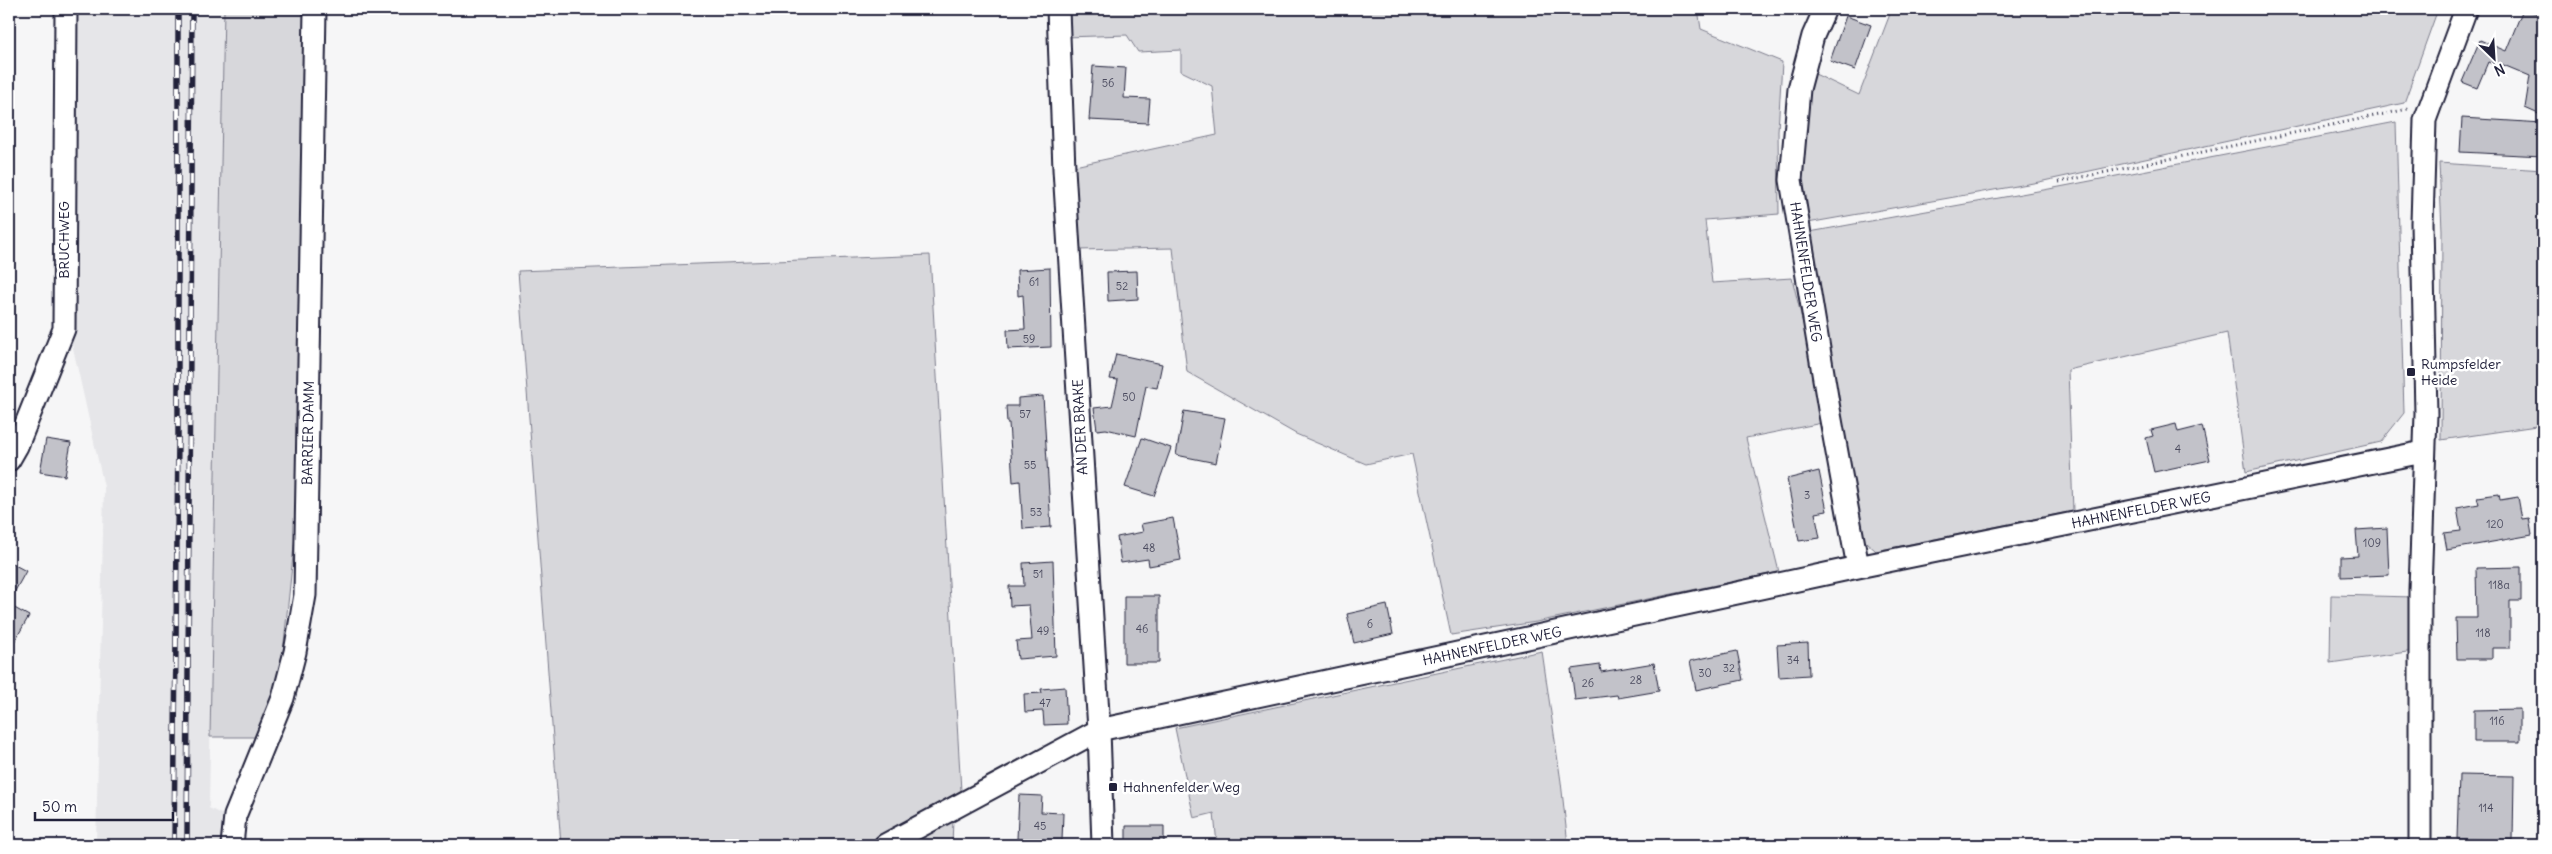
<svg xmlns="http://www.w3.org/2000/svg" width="2552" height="854" font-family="Delius,sans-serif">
<rect width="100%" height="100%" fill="#f6f6f7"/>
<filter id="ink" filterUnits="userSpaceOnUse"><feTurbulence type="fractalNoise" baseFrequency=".02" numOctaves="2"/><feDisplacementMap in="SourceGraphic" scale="10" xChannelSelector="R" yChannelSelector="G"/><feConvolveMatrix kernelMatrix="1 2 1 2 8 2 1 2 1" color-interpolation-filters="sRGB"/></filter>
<g filter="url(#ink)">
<path fill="#e6e6e9" d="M71 9H224L209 808 229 818 225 845H96L104 487 69 330Z"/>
<path fill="#d7d7db" stroke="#7c7c8b" d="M224 9H304L305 74 295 536 282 662 272 700 256 737H210Z
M1065 9H1698L1701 29 1782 62 1778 131 1779 214 1705 220 1712 283 1792 278 1827 422 1746 438 1779 572 1536 622 1451 635 1412 454 1366 464 1296 434 1187 372 1173 248 1077 250 1070 167 1217 135 1212 86 1181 71V50L1138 52 1127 35 1066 37Z
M1895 9H2438L2404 103 2039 182 1802 224 1800 149 1813 73 1859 95 1890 14Z
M2396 122 2404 413 2381 442 2246 472 2227 333 2068 370 2073 511 1876 551 1856 533 1804 233 2049 189Z
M2439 163 2543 170V425L2441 440 2442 230Z
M930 255 961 791 864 845H561L518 271Z
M2331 595 2414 597V651L2330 663Z
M1542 651 1561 782 1568 845H1217L1214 813 1194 818 1175 728Z
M953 820 952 845H908Z"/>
<path fill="#c2c2c9" stroke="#22223b" d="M2523 9 2543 15V116L2525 108 2530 76 2501 64 2500 67 2488 62 2477 88 2462 82 2480 40 2506 51Z
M1846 16 1871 25 1855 70 1830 61Z
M1093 66 1126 68 1124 98 1150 99 1148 123 1089 120Z
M2462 118 2543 123V156L2460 152Z
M1050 268 1051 347 1008 349 1007 330 1025 329 1023 295 1018 296 1017 270Z
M1137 271 1138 299 1108 301 1107 272Z
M1116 354 1162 364 1157 388 1146 386 1136 436 1106 429 1097 430 1094 408 1112 406 1118 380 1110 379Z
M1043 396 1051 527 1023 529 1020 481 1013 482 1009 423H1007L1006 406H1018V398Z
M1184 411 1225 418 1216 463 1176 455Z
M2176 424 2178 432 2202 426 2210 460 2154 472 2146 438 2153 436 2151 430Z
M1142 438 1171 448 1154 496 1125 487Z
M46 439 71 443 65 476 40 472Z
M1819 471 1827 511 1815 513 1820 538 1799 541 1787 479Z
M2499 494 2500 500 2518 497 2522 519 2529 518 2532 535 2447 550 2444 533 2461 531 2457 508 2479 504 2477 497Z
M1173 518 1181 560 1149 566 1148 559 1121 563 1117 537 1143 532 1141 524Z
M2387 528 2389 575 2341 577V557L2358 556 2356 530Z
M1053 561 1056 656 1018 659 1016 641 1032 640 1029 605 1010 606 1009 586H1024L1023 563Z
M9 562 26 571 9 602Z
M2521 567V601H2510V648H2492V659H2457L2456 618H2477L2476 568Z
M1124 596H1159V663H1124Z
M9 605 29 616 9 651Z
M1387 605 1393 634 1354 643 1347 614Z
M1808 643 1809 675 1779 677 1777 645Z
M1737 651 1743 680 1696 690 1690 661Z
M1654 663 1659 691 1618 698 1617 695 1575 700 1571 669 1600 665 1601 672Z
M1065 687 1067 724 1044 725 1043 711 1025 712 1024 694 1042 693 1041 689Z
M2520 709V742H2474V710Z
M2459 775 2514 776 2513 840 2457 839Z
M1019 795 1042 796 1041 812 1063 813 1062 841 1017 839Z
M1126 826H1164V845H1126Z"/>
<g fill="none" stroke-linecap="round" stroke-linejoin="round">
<defs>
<path id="minor" d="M1058 9 1064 169 1099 730 1103 845
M1825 9 1813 36 1799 89 1791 180 1829 409 1858 567
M9 460 17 446 64 329 66 9
M232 845 235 816 283 698 295 652 305 595 315 9
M885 845 1099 730 1858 567 2423 452
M2420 845V590L2426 414 2422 223 2425 120 2466 9"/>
</defs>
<use href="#minor" stroke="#22223b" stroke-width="25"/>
<path stroke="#22223b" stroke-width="3" stroke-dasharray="1 4" stroke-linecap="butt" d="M2059 182 2408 109"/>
<use href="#minor" stroke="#fff" stroke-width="21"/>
<defs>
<path id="rail" d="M174 845 178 436V9
M187 845 192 9"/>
</defs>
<use href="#rail" stroke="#22223b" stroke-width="5.5"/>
<use href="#rail" stroke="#fff" stroke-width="4" stroke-dasharray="11" stroke-linecap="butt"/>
</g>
</g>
<g fill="#22223b" stroke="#fff" stroke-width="2">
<rect x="2406" y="367" width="10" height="10" rx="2.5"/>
<rect x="1108" y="782" width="10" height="10" rx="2.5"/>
</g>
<g text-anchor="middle" stroke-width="5" stroke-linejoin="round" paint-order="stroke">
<g font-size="11" fill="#4a4a5e">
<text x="1108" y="87">56</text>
<text x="1034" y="286">61</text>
<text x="1122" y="290">52</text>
<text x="1029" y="343">59</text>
<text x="1129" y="401">50</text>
<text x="1025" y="418">57</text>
<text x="2178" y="453">4</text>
<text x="1030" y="469">55</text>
<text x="1807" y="499">3</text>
<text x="1036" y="516">53</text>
<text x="2495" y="528">120</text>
<text x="2372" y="547">109</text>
<text x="1149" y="552">48</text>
<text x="1038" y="578">51</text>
<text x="2499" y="589">118a</text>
<text x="1370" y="628">6</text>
<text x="1142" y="633">46</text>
<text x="1043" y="635">49</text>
<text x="2483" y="637">118</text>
<text x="1793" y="664">34</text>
<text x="1729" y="672">32</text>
<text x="1705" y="677">30</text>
<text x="1636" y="684">28</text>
<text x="1588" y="687">26</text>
<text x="1045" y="707">47</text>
<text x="2497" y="725">116</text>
<text x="2486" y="812">114</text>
<text x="1040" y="830">45</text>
</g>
<g font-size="14" fill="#22223b" stroke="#fff">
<text transform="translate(64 240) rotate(-90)" y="5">BRUCHWEG</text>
<text transform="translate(1806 272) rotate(81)" y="5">HAHNENFELDER WEG</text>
<text transform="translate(1080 427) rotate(-93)" y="5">AN DER BRAKE</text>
<text transform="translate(308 433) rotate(-89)" y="5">BARRIER DAMM</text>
<text transform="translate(2141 510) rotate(-11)" y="5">HAHNENFELDER WEG</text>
<text transform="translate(1492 646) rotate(-12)" y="5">HAHNENFELDER WEG</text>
</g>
<g font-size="14" fill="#22223b" stroke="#fff" text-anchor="start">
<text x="2421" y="369">Rumpsfelder<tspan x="2421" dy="16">Heide</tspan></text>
<text x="1123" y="792">Hahnenfelder Weg</text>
</g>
</g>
<rect width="2552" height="854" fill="none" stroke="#fff" stroke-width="30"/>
<rect x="15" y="15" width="2522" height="824" fill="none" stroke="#22223b" stroke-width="2" filter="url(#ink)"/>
<g transform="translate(2494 58) rotate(155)" stroke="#ffffff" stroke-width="4" paint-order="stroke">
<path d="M0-4L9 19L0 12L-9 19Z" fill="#22223b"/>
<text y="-8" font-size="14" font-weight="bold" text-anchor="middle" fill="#22223b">N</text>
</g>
<path d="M35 812v8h138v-8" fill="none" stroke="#22223b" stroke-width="2.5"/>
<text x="42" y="812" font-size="15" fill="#22223b" stroke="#ffffff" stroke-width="4" paint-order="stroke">50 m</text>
</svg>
